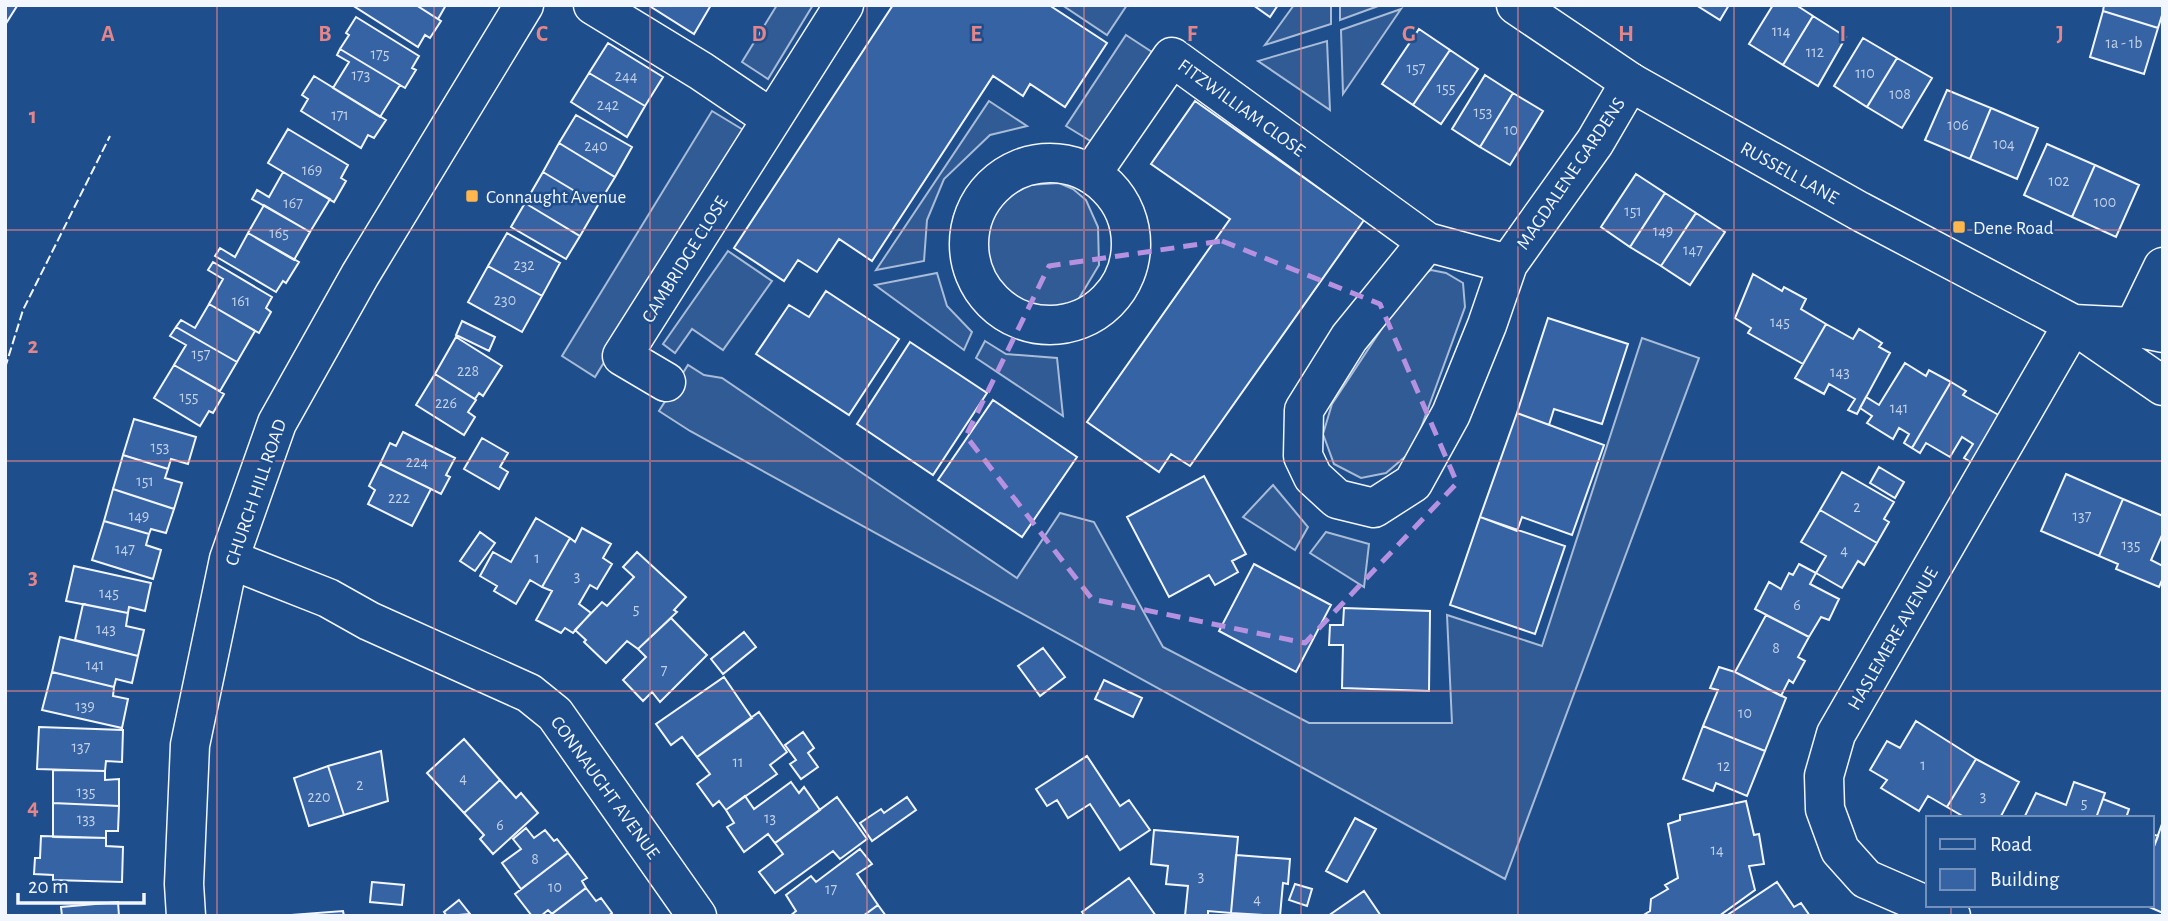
<svg xmlns="http://www.w3.org/2000/svg" width="2168" height="921" font-family="'Alegreya Sans',sans-serif">
<rect width="100%" height="100%" fill="#1f4e8c"/>
<path fill="#305b95" stroke="#a8bbd7" stroke-width="2" d="M777 5H813L768 79 742 62Z
M1062 5H1127L1107 35Z
M1294 5H1331V24L1265 45Z
M1340 5H1381L1340 20Z
M1401 9 1343 94 1341 30Z
M1126 35 1152 52 1092 142 1066 126Z
M1327 41 1330 110 1258 61Z
M989 101 1027 126 990 135 944 179 927 220 924 261 876 270Z
M712 111 745 131 595 377 562 356Z
M1059 183 1073 189 1086 200 1098 227 1099 265 1078 300 1060 307 1039 309 1004 294 987 270 984 238 994 214 1013 192 1028 185Z
M728 251 772 281 723 350 692 329 675 353 663 344Z
M1431 270 1446 273 1463 283 1465 307 1413 450 1386 473 1361 478 1334 464 1323 434 1332 404 1414 280Z
M937 273 947 306 972 332 964 350 875 285Z
M1642 338 1699 358 1505 879 690 431 659 411 688 365 704 375 722 378 1017 578 1060 513 1094 522 1163 647 1309 723H1452L1447 615 1542 646Z
M985 341 1006 354 1057 358 1063 416 976 358Z
M1273 485 1308 527 1295 550 1243 517Z
M1326 532 1369 544 1364 587 1310 553Z"/>
<path fill="#3563a3" stroke="#f2f6ff" stroke-width="2" d="M5 5 17 6 5 25Z
M352 5H416L441 21 430 38 425 35 418 47Z
M416 5H446L438 19Z
M648 5H711L694 34Z
M893 5H1049L1107 43 1065 107 1030 84 1023 96 993 76 872 261 839 239 817 272 798 260 784 281 734 248Z
M1253 5H1278L1270 17Z
M1696 5H1729L1720 20Z
M1773 5H1796L1813 16 1783 65 1749 44Z
M2104 5H2163V12L2158 28 2103 11Z
M2103 11 2158 28 2144 74 2090 57Z
M1813 16 1846 37 1818 86 1783 65Z
M356 17 419 56 412 68 416 70 405 88 340 49 349 35 346 33Z
M1419 29 1450 50 1413 105 1382 84Z
M1863 38 1897 58 1867 107 1834 86Z
M608 43 663 77 645 106 589 73Z
M340 49 400 85 380 117 333 88 349 62 337 55Z
M1450 50 1478 69 1441 124 1413 105Z
M1897 58 1932 78 1902 128 1867 107Z
M589 73 645 106 627 137 571 102Z
M1485 75 1513 93 1480 147 1452 129Z
M314 76 386 120 374 138 368 135 361 148 301 111 308 99 302 95Z
M1947 90 1991 108 1970 159 1925 140Z
M1513 93 1543 111 1510 165 1480 147Z
M1195 101 1364 220 1190 466 1171 454 1159 472 1087 422 1230 219 1151 164Z
M1991 108 2038 128 2017 179 1970 159Z
M576 115 632 147 615 177 559 143Z
M288 129 348 165 341 178 346 181 334 202 268 163Z
M559 143 615 177 598 205 543 172Z
M2047 144 2095 165 2072 217 2024 195Z
M2095 165 2139 185 2116 237 2072 217Z
M283 172 330 199 310 232 252 199 257 190 269 197Z
M543 172 598 205 580 236 525 203Z
M1636 174 1665 193 1630 247 1601 227Z
M1665 193 1696 213 1661 266 1630 247Z
M525 203 580 236 566 259 511 227Z
M264 205 310 232 294 260 248 233Z
M1696 213 1725 232 1690 285 1661 266Z
M248 233 299 262 286 283 283 281 276 292 215 256 220 248 235 257Z
M507 233 560 263 542 296 488 266Z
M213 262 272 297 266 308 271 312 259 333 209 304 223 279 208 270Z
M488 266 542 296 522 332 468 302Z
M1753 274 1782 291 1784 287 1806 299 1801 309 1826 324 1803 364 1748 333 1751 328 1735 318Z
M826 291 899 339 849 415 756 354 789 305 809 317Z
M209 304 255 331 237 362 176 327 181 320 195 328Z
M1548 318 1628 344 1602 424 1554 409 1549 425 1517 413Z
M462 321 495 337 489 351 456 335Z
M1826 324 1853 339 1859 329 1882 343 1879 347 1890 353 1857 414 1848 410 1855 399 1829 384 1824 394 1795 378Z
M176 327 237 362 220 391 174 365 186 345 170 336Z
M456 337 502 366 483 396 479 393 475 399 435 374Z
M910 342 987 393 933 475 857 424Z
M1905 363 1926 376 1929 370 1951 382 1912 448 1904 443 1909 434 1899 428 1893 439 1867 423 1872 416 1860 408 1866 397 1879 405Z
M174 365 224 394 213 413 209 411 200 426 154 398Z
M435 374 476 400 468 412 475 417 464 435 416 405Z
M1951 382 1966 391 1963 395 2004 418 1976 465 1964 458 1973 444 1962 437 1950 457 1926 443 1920 453 1912 448Z
M993 400 1077 457 1022 537 938 480Z
M1517 413 1604 445 1572 535 1522 517 1517 531 1480 517Z
M134 419 196 437 188 464 171 459 168 469 123 455Z
M403 432 455 458 446 475 450 477 441 494 380 464 390 443 396 446Z
M482 438 508 453 500 467 508 472 499 489 464 469Z
M123 455 168 469 165 478 182 483 174 509 113 489Z
M380 464 431 489 412 526 368 504 375 490 369 486Z
M1879 467 1904 482 1895 498 1870 483Z
M1842 472 1894 502 1884 519 1889 522 1877 543 1820 510Z
M2066 474 2123 499 2099 556 2041 531Z
M1204 476 1246 554 1232 561 1238 572 1215 585 1209 575 1169 597 1127 517Z
M113 489 174 509 166 533 151 529 149 534 104 521Z
M2123 499 2163 516V533L2151 560 2163 566V578L2159 587 2116 569 2118 564 2099 556Z
M1820 510 1877 543 1864 565 1858 561 1842 588 1816 573 1826 556 1801 542Z
M1480 517 1565 546 1535 634 1450 605Z
M536 518 570 538 542 587 530 580 516 604 494 591 497 586 480 576 493 552 511 562Z
M104 521 149 534 146 545 161 550 153 579 92 560Z
M582 528 611 544 603 558 612 564 597 589 590 585 579 604 591 613 573 633 565 628 561 633 536 620 552 591 542 587 570 538 575 542Z
M480 532 495 543 475 571 460 561Z
M637 552 686 597 674 610 677 612 638 649 627 641 606 663 584 642 586 640 575 630 602 602 607 606 634 577 623 567Z
M1254 564 1331 605 1296 672 1219 631Z
M1799 564 1816 573 1810 584 1839 599 1829 620 1821 617 1809 637 1755 609 1769 582 1781 589 1789 573 1793 575Z
M74 566 151 583 145 611 129 607 128 613 66 601Z
M83 604 128 613 126 626 144 630 138 656 75 640Z
M1344 608 1430 611 1429 691 1342 688 1343 645H1329L1330 625H1343Z
M1766 615 1809 637 1798 657 1805 661 1793 683 1789 680 1781 696 1735 672Z
M671 618 707 655 660 702 652 692 643 701 623 680 646 657 638 649Z
M744 632 756 647 723 674 711 659Z
M60 637 138 656 132 683 116 679 114 687 52 672Z
M1043 648 1065 677 1040 696 1018 666Z
M1719 667 1735 672 1786 698 1765 751 1703 726 1718 690 1710 688Z
M52 672 114 687 113 696 128 699 122 728 42 710Z
M724 677 752 718 697 757 682 737 671 745 656 724Z
M1104 680 1142 698 1133 717 1095 699Z
M759 712 787 752 770 765 777 774 726 810 719 801 713 806 697 784 710 774 697 757Z
M1916 721 1976 759 1947 807 1928 796 1919 811 1881 788 1887 780 1870 770 1887 741 1900 748Z
M1703 726 1765 751 1747 796 1716 783 1713 791 1683 779Z
M39 727 123 730 122 762 106 761 105 771 37 769Z
M803 732 814 748 808 753 818 767 801 779 790 764 796 760 785 745Z
M464 739 500 780 464 813 427 773Z
M381 751 388 801 344 815 328 766Z
M1087 756 1120 806 1129 800 1150 830 1120 850 1090 804 1068 818 1057 800 1047 806 1036 789Z
M1976 759 2019 782 2000 818H1966L1947 807Z
M328 766 344 815 309 826 294 778Z
M53 770 105 771V780L119 779V806L53 803Z
M500 780 516 798 521 793 538 813 493 854 480 839 484 835 464 813Z
M791 782 799 793 804 787 820 810 775 843 768 834 744 852 727 827 734 823 726 810 745 796 754 809Z
M2074 782 2105 793 2096 818H2024L2036 793 2066 805Z
M837 797 867 839 840 859 833 851 775 893 759 872 783 854 775 843Z
M907 797 916 810 872 841 860 823 881 809 884 813Z
M2103 799 2129 809 2126 818H2096Z
M1746 801 1754 835 1759 834 1764 864 1749 866 1755 890 1719 916H1642L1650 911 1651 899 1668 889 1665 885 1678 878 1668 824 1680 820V815Z
M53 803 119 806 118 831H106V838L53 837Z
M1355 818 1376 829 1347 882 1326 871Z
M2162 824H2163V913L2147 906 2152 905V852Z
M526 828 534 838 545 830 554 841 557 839 568 853 521 889 502 863 521 849 513 839Z
M1154 830 1238 837 1231 913 1208 911V916H1185L1188 886 1166 884 1168 866 1151 864Z
M2152 834 2158 836 2152 852Z
M41 836 106 838V846L123 847 122 882 53 880V875L34 874 35 858H40Z
M860 849 872 864 857 874 878 905 863 916H790L796 911 786 895 811 876 816 882Z
M568 853 587 878 582 881 586 888 552 914 548 910 541 916H532L515 894Z
M1236 855 1290 859 1288 884 1283 883 1280 916 1231 913Z
M1129 878 1156 916H1085L1082 912Z
M372 882 404 885 402 905 370 902Z
M1777 882 1794 907 1801 903 1810 916H1726Z
M1295 884 1312 889 1307 906 1289 900Z
M586 888 596 901 601 898 612 913 608 916H549Z
M1364 891 1381 916H1328Z
M459 900 470 914 447 916 444 912Z
M118 902 119 916H62L61 907Z
M878 905 886 916H863Z
M343 911 344 916H291L290 915Z"/>
<g fill="none" stroke-linecap="round" stroke-linejoin="round">
<defs>
<path id="minor" d="M593 5 701 71 772 119
M969 244a81 81 0 1 1 162 0a81 81 0 1 1-162 0Z
M1092 173 1172 57 1427 242
M1508 264 1427 242 1349 338 1304 410 1303 456 1313 477 1337 499 1374 508 1413 483 1451 414 1487 325 1508 264 1595 142 1630 82
M2134 327 2163 267
M666 382 622 356 844 5
M229 559 328 598 369 621 529 693 555 714 697 916
M186 916 184 884 190 745 229 559 277 423 360 275 524 5
M1951 916 1866 879 1840 850 1825 809 1824 776 1836 734 2073 324"/>
<path id="major" d="M1516 5 1630 82 1859 211 2073 324 2163 386
M2073 324 2134 327 2163 333"/>
</defs>
<use href="#minor" stroke="#f2f6ff" stroke-width="41"/>
<use href="#major" stroke="#f2f6ff" stroke-width="41"/>
<use href="#minor" stroke="#1f4e8c" stroke-width="38"/>
<use href="#major" stroke="#1f4e8c" stroke-width="38"/>
<path stroke="#f2f6ff" stroke-width="2" stroke-dasharray="9 3.5" stroke-linecap="butt" d="M5 368 23 310 110 136"/>
</g>
<path fill="none" stroke="#b691df" stroke-width="5" stroke-dasharray="14 9" stroke-linejoin="round" d="M1222 241 1380 304 1457 483 1305 643 1092 599 966 436 1049 266Z"/>
<path fill="none" stroke="#e38589" stroke-width="2" stroke-opacity="0.55" d="M217 5V916M434 5V916M650 5V916M867 5V916M1084 5V916M1301 5V916M1518 5V916M1734 5V916M1951 5V818M5 230H2163M5 461H2163M5 691H2163M1951 905V916"/>
<g fill="#ffb74d" stroke="#1f4e8c" stroke-width="2.5">
<rect x="465" y="189" width="14" height="14" rx="3.5"/>
<rect x="1952" y="220" width="14" height="14" rx="3.5"/>
</g>
<g text-anchor="middle" stroke-width="5" stroke-linejoin="round" paint-order="stroke">
<g font-size="16" fill="#c3d1e8">
<text x="1781" y="36">114</text>
<text x="2124" y="48">1a - 1b</text>
<text x="1815" y="57">112</text>
<text x="380" y="59">175</text>
<text x="1416" y="73">157</text>
<text x="1865" y="78">110</text>
<text x="361" y="80">173</text>
<text x="626" y="81">244</text>
<text x="1446" y="93">155</text>
<text x="1900" y="99">108</text>
<text x="608" y="110">242</text>
<text x="1483" y="117">153</text>
<text x="340" y="120">171</text>
<text x="1958" y="130">106</text>
<text x="1511" y="135">10</text>
<text x="2004" y="149">104</text>
<text x="596" y="151">240</text>
<text x="312" y="175">169</text>
<text x="2059" y="186">102</text>
<text x="2105" y="207">100</text>
<text x="293" y="208">167</text>
<text x="1633" y="216">151</text>
<text x="1663" y="236">149</text>
<text x="279" y="238">165</text>
<text x="1693" y="255">147</text>
<text x="524" y="270">232</text>
<text x="505" y="305">230</text>
<text x="241" y="306">161</text>
<text x="1780" y="327">145</text>
<text x="201" y="359">157</text>
<text x="468" y="376">228</text>
<text x="1840" y="377">143</text>
<text x="189" y="402">155</text>
<text x="446" y="408">226</text>
<text x="1899" y="413">141</text>
<text x="160" y="452">153</text>
<text x="417" y="467">224</text>
<text x="145" y="486">151</text>
<text x="399" y="503">222</text>
<text x="1857" y="512">2</text>
<text x="139" y="521">149</text>
<text x="2082" y="521">137</text>
<text x="2131" y="550">135</text>
<text x="125" y="554">147</text>
<text x="1844" y="555">4</text>
<text x="537" y="563">1</text>
<text x="577" y="581">3</text>
<text x="109" y="598">145</text>
<text x="1797" y="610">6</text>
<text x="636" y="614">5</text>
<text x="106" y="634">143</text>
<text x="1776" y="653">8</text>
<text x="95" y="670">141</text>
<text x="664" y="675">7</text>
<text x="85" y="711">139</text>
<text x="1745" y="718">10</text>
<text x="81" y="752">137</text>
<text x="738" y="767">11</text>
<text x="1923" y="770">1</text>
<text x="1724" y="771">12</text>
<text x="463" y="783">4</text>
<text x="360" y="790">2</text>
<text x="86" y="797">135</text>
<text x="1983" y="801">3</text>
<text x="319" y="802">220</text>
<text x="2084" y="808">5</text>
<text x="770" y="823">13</text>
<text x="86" y="824">133</text>
<text x="500" y="830">6</text>
<text x="1717" y="855">14</text>
<text x="535" y="864">8</text>
<text x="1201" y="881">3</text>
<text x="555" y="892">10</text>
<text x="831" y="894">17</text>
<text x="1257" y="904">4</text>
</g>
<g font-size="19" fill="#f2f6ff" stroke="#1f4e8c">
<text transform="translate(1242 107) rotate(36)" y="7">FITZWILLIAM CLOSE</text>
<text transform="translate(1790 172) rotate(29)" y="7">RUSSELL LANE</text>
<text transform="translate(1570 173) rotate(-56)" y="7">MAGDALENE GARDENS</text>
<text transform="translate(684 259) rotate(-58)" y="7">CAMBRIDGE CLOSE</text>
<text transform="translate(255 492) rotate(-71)" y="7">CHURCH HILL ROAD</text>
<text transform="translate(1892 638) rotate(-60)" y="7">HASLEMERE AVENUE</text>
<text transform="translate(606 787) rotate(54)" y="7">CONNAUGHT AVENUE</text>
</g>
<g font-size="19" fill="#f2f6ff" stroke="#1f4e8c" text-anchor="start">
<text x="486" y="203">Connaught Avenue</text>
<text x="1973" y="234">Dene Road</text>
</g>
</g>
<g font-size="23" text-anchor="middle" font-weight="bold" fill="#e38589" stroke="#1f4e8c" stroke-width="5" stroke-linejoin="round" paint-order="stroke">
<text x="108" y="41">A</text>
<text x="325" y="41">B</text>
<text x="542" y="41">C</text>
<text x="759" y="41">D</text>
<text x="976" y="41">E</text>
<text x="1192" y="41">F</text>
<text x="1409" y="41">G</text>
<text x="1626" y="41">H</text>
<text x="1843" y="41">I</text>
<text x="2060" y="41">J</text>
<text x="33" y="123">1</text>
<text x="33" y="353">2</text>
<text x="33" y="584">3</text>
<text x="33" y="814">4</text>
</g>
<rect width="2168" height="921" fill="none" stroke="#f2f6ff" stroke-width="14"/>
<rect x="1926" y="816" width="228" height="91" fill="#1f4e8c" stroke="#7391ba" stroke-width="2"/>
<rect x="1940" y="839" width="35" height="10" fill="#1f4e8c" stroke="#7391ba" stroke-width="2"/>
<text x="1990" y="851" font-size="21" fill="#f2f6ff">Road</text>
<rect x="1940" y="869" width="35" height="21" fill="#3563a3" stroke="#7391ba" stroke-width="2"/>
<text x="1990" y="886" font-size="21" fill="#f2f6ff">Building</text>
<path d="M18 893v10h126v-10" fill="none" stroke="#f2f6ff" stroke-width="3.5"/>
<text x="28" y="893" font-size="21" fill="#f2f6ff" stroke="#1f4e8c" stroke-width="5" paint-order="stroke">20 m</text>
</svg>
